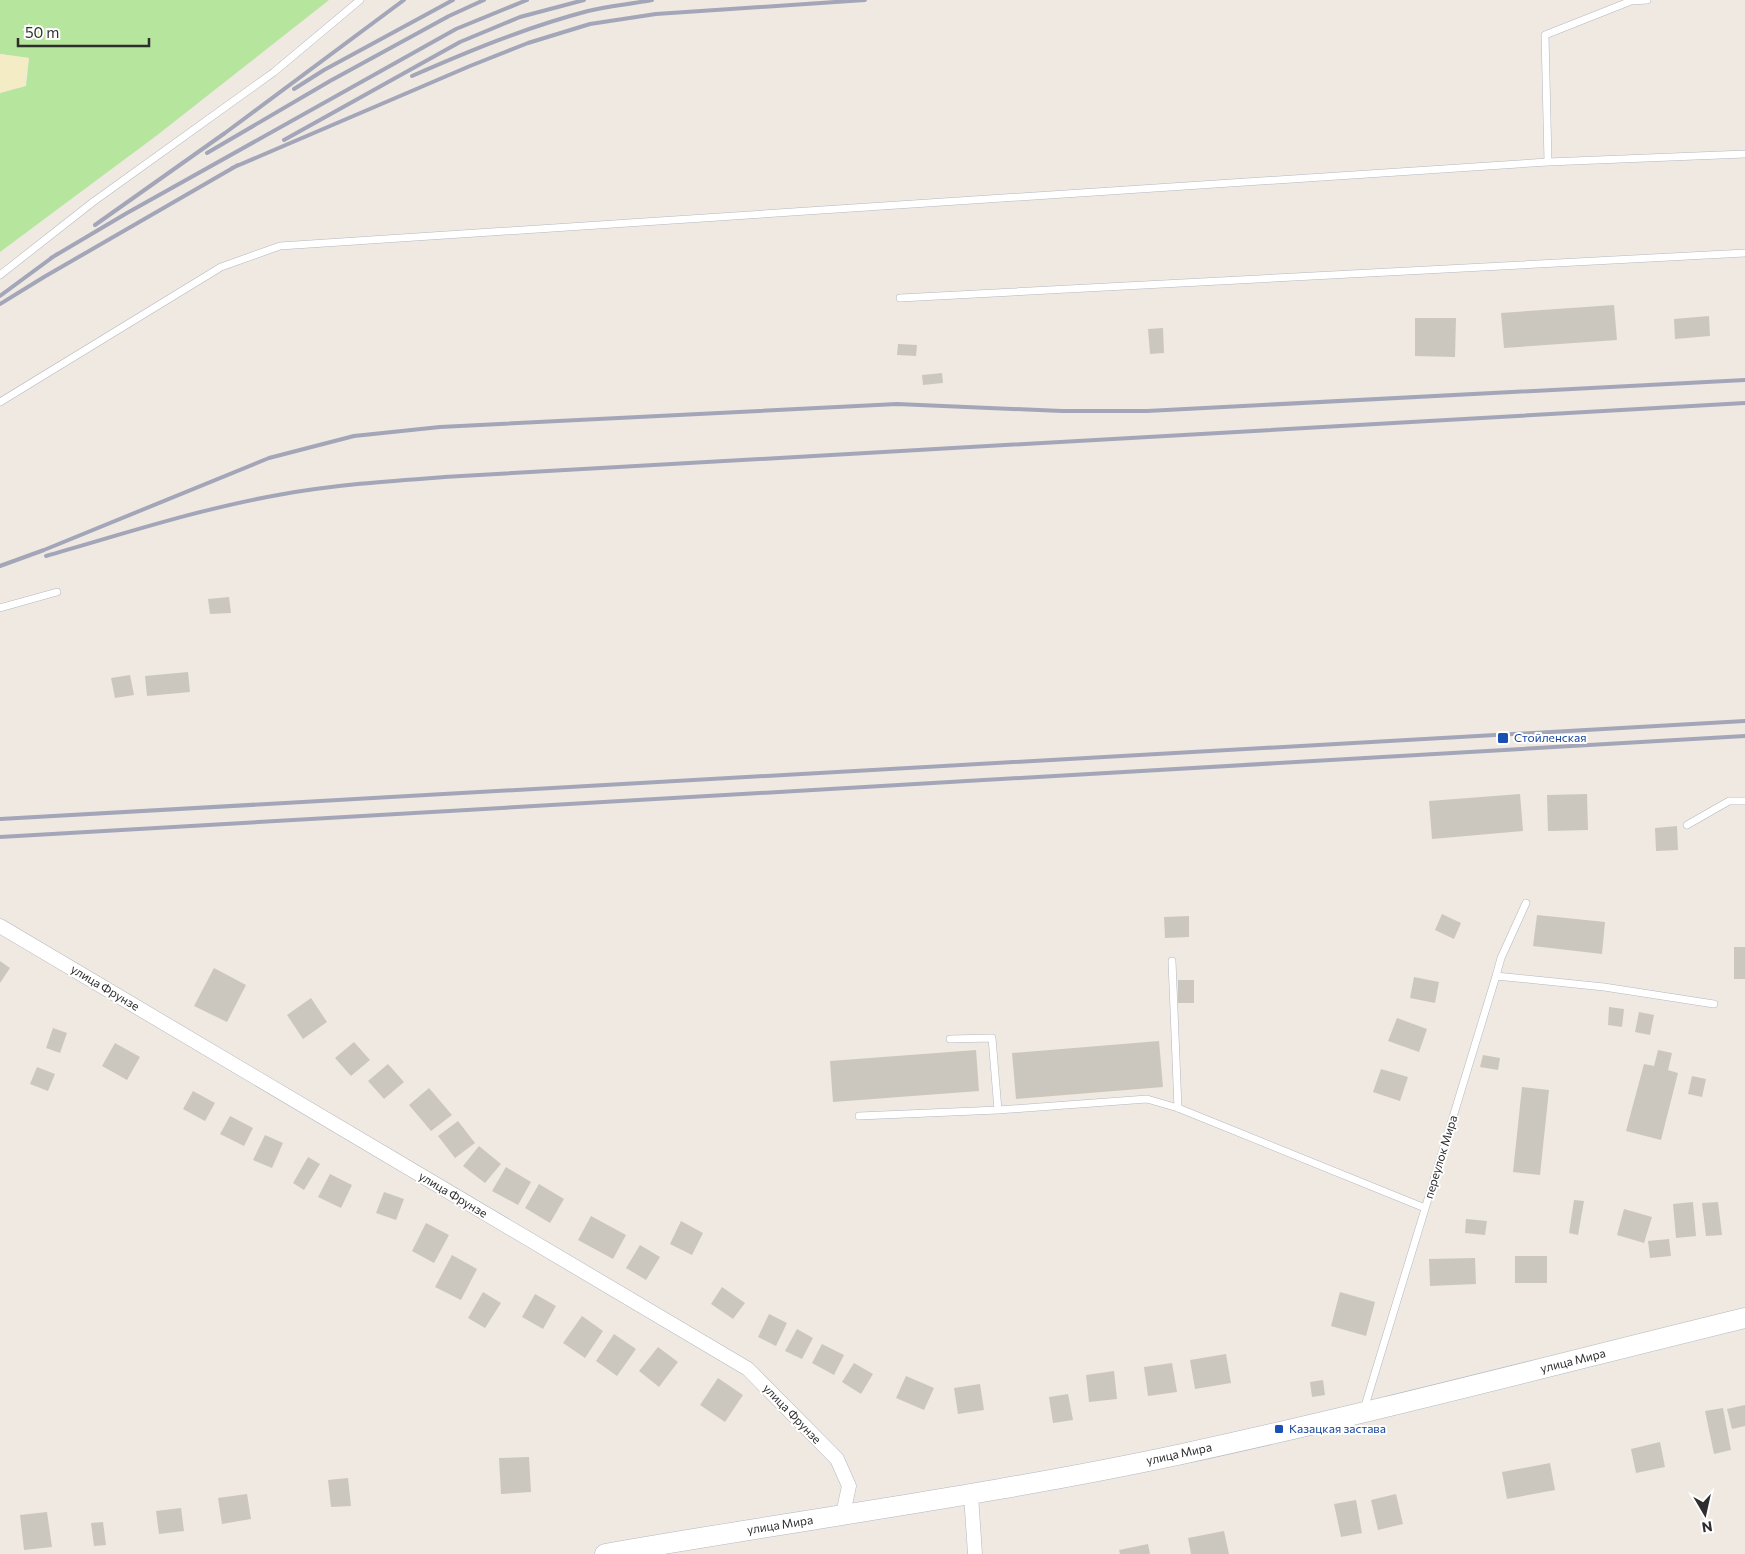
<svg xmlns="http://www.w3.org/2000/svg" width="1745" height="1554" font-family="Commissioner,sans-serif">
<rect width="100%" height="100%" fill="#efe9e1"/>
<path fill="#b6e59e" d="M0 0H329L156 136 0 252V93L26 86 29 58 0 54Z"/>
<path fill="#f3ecc5" d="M0 54 29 58 24 86 0 93Z"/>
<path fill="#cbc7bf" d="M1614 305 1617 340 1504 348 1501 313Z
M1709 316 1710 336 1675 339 1674 319Z
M1415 318H1456L1455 357 1415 356Z
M1163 328 1164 353 1150 354 1148 329Z
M898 344 917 345 916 356 897 355Z
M942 373 943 383 923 385 922 375Z
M229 597 231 613 210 614 208 599Z
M188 672 190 692 147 696 145 676Z
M130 675 134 695 115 698 111 678Z
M1520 794 1523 831 1432 839 1429 801Z
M1587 794 1588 830 1548 831 1547 795Z
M1677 826 1678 850 1656 851 1655 828Z
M1442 914 1461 923 1454 939 1435 930Z
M1537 915 1605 922 1602 954 1533 946Z
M1189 916V937L1165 938 1164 917Z
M1734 947H1745V979H1734Z
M0 961 10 968 0 983Z
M214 968 246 985 227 1022 194 1006Z
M1414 977 1439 982 1435 1003 1410 998Z
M1178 980H1194V1003H1178Z
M311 998 327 1022 303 1039 287 1015Z
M1609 1007 1624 1009 1622 1027 1608 1025Z
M1639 1012 1654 1015 1650 1035 1635 1032Z
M1397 1018 1427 1029 1419 1052 1388 1041Z
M53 1028 67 1033 60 1053 46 1048Z
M1159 1041 1163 1087 1016 1099 1012 1053Z
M354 1042 370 1060 351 1076 335 1058Z
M115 1043 140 1057 127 1080 102 1066Z
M976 1050 979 1091 833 1102 830 1061Z
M1658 1050 1672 1053 1668 1070 1678 1073 1661 1140 1626 1131 1644 1064 1654 1066Z
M1483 1055 1500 1058 1498 1070 1480 1067Z
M388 1064 404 1082 384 1099 368 1081Z
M37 1067 55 1074 48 1091 30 1084Z
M1381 1069 1408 1077 1400 1101 1373 1092Z
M1692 1076 1706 1079 1702 1097 1688 1094Z
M1522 1087 1549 1090 1540 1175 1513 1172Z
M429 1088 452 1115 431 1131 409 1105Z
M193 1091 215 1103 205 1121 183 1109Z
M230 1116 253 1128 244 1146 220 1134Z
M458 1121 475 1143 455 1158 438 1136Z
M265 1135 283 1143 272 1168 253 1160Z
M479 1146 501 1164 485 1183 463 1166Z
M308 1157 320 1164 304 1190 293 1183Z
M506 1167 531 1182 518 1205 492 1191Z
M330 1174 352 1185 341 1208 318 1197Z
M539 1184 564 1199 550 1223 525 1208Z
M384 1192 404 1199 396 1220 376 1213Z
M1574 1200 1584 1201 1578 1235 1569 1233Z
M1693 1202 1696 1236 1676 1238 1673 1204Z
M1718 1202 1722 1235 1706 1236 1702 1203Z
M1624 1209 1652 1217 1644 1243 1617 1235Z
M591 1216 626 1235 613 1259 578 1240Z
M1466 1219 1487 1221 1485 1235 1465 1233Z
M681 1221 703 1233 692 1255 670 1244Z
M426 1223 449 1235 434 1263 412 1251Z
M1669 1239 1671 1256 1650 1258 1648 1241Z
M640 1245 660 1257 646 1280 626 1268Z
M452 1255 477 1269 461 1300 435 1287Z
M1515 1256H1547V1283H1515Z
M1475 1258 1476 1284 1430 1286 1429 1259Z
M722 1287 745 1303 733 1319 711 1304Z
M483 1292 501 1303 485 1328 468 1318Z
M1340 1292 1375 1302 1366 1336 1331 1326Z
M535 1294 556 1306 543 1329 522 1317Z
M769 1314 787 1323 776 1346 758 1337Z
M582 1316 603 1331 585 1358 563 1343Z
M797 1329 813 1338 802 1359 785 1351Z
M614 1334 636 1349 617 1376 596 1361Z
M822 1344 844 1355 834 1375 812 1363Z
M658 1347 678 1362 659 1387 639 1371Z
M1226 1354 1231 1383 1195 1389 1190 1360Z
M854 1363 873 1374 861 1394 842 1382Z
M1172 1363 1177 1392 1148 1396 1144 1367Z
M1114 1371 1117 1399 1089 1402 1086 1375Z
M906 1376 934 1388 924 1410 896 1398Z
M718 1378 743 1395 725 1422 700 1405Z
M1323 1380 1325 1395 1312 1397 1310 1382Z
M980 1384 984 1410 958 1414 954 1388Z
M1068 1394 1073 1420 1053 1423 1049 1397Z
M1745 1405V1426L1732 1429 1727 1409Z
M1723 1408 1731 1450 1714 1454 1705 1411Z
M1660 1442 1665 1467 1636 1473 1631 1449Z
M529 1457 531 1492 501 1494 499 1458Z
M1550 1463 1555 1490 1507 1499 1502 1472Z
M348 1478 351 1506 331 1507 328 1480Z
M247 1494 251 1519 222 1524 218 1498Z
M1396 1494 1403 1524 1378 1530 1371 1500Z
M1356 1500 1362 1533 1341 1537 1334 1504Z
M181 1508 184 1531 159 1534 156 1511Z
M47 1512 52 1547 24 1550 20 1515Z
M103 1522 106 1545 94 1546 91 1523Z
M1224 1531 1229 1554H1191L1188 1538Z
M1148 1544 1150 1554H1120L1119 1550Z"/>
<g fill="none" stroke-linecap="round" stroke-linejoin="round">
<defs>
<path id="lane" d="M1548 162 1545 35 1631 1 1647 0
M0 275 93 202 274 72 360 0
M900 298 1745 253
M0 402 221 267 280 246 1548 162 1745 154
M0 608 57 592
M1687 825 1729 801H1745
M1172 961 1178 1108
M1496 976 1604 987 1714 1004
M950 1039 992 1038 998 1110
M859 1116 998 1110 1147 1099 1178 1108 1425 1208
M1364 1409 1496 976 1501 958 1526 903"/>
<path id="street" d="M0 926 748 1369 837 1459 849 1486 843 1514
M971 1495 975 1554"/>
<path id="secondary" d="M605 1554C798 1520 991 1495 1182 1454 1371 1413 1557 1364 1745 1318"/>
</defs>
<use href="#lane" stroke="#b4b7c1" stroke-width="8"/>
<use href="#street" stroke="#b4b7c1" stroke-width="15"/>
<use href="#secondary" stroke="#b4b7c1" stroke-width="21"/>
<use href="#lane" stroke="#fff" stroke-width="7"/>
<use href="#street" stroke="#fff" stroke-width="14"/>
<use href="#secondary" stroke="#fff" stroke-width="20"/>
<path stroke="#a3a6b8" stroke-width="4" d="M412 76C469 51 527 27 588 11 609 6 631 4 652 0
M294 89 324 70 453 0
M284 140 460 42 520 17 584 0
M207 153 330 81 449 16 484 0
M232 168 470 66 528 43 590 24 656 14 865 0
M95 225 225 133 404 0
M51 258 127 213 456 29 527 0
M0 296 57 254
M0 304 44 277 238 165
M46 556C123 534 199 509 278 495 333 485 389 481 444 477L1745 403
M0 566 44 550 269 458 354 436 440 427 897 404 1062 411H1147L1745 380
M0 819 1745 721
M0 837 1745 736"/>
</g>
<g fill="#1a4fb4" stroke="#fff" stroke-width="2">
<rect x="1497" y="732" width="12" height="12" rx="2.5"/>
<rect x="1274" y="1424" width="10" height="10" rx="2.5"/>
</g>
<g text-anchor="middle" stroke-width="4" stroke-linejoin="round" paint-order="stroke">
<g font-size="12" fill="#164399" stroke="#fff" text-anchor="start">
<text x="1514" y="742">Стойленская</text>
<text x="1289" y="1433">Казацкая застава</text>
</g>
<g font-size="12" fill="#2e2e2e" stroke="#fff">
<text transform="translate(105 988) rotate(31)" y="4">улица Фрунзе</text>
<text transform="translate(1441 1157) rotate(-73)" y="4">переулок Мира</text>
<text transform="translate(453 1195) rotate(31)" y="4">улица Фрунзе</text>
<text transform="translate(1573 1361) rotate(-14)" y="4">улица Мира</text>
<text transform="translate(792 1414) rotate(46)" y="4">улица Фрунзе</text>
<text transform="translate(1179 1454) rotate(-12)" y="4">улица Мира</text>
<text transform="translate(780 1525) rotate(-9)" y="4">улица Мира</text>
</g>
</g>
<g transform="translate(1705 1514) rotate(171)" stroke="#ffffff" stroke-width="4" paint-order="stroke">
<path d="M0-4L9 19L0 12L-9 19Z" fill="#2e2e2e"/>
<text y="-8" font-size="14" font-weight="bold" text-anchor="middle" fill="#2e2e2e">N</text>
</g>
<path d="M18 38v8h131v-8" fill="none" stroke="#2e2e2e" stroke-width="2.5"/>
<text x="25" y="38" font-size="15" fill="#2e2e2e" stroke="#ffffff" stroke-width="4" paint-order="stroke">50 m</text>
</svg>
